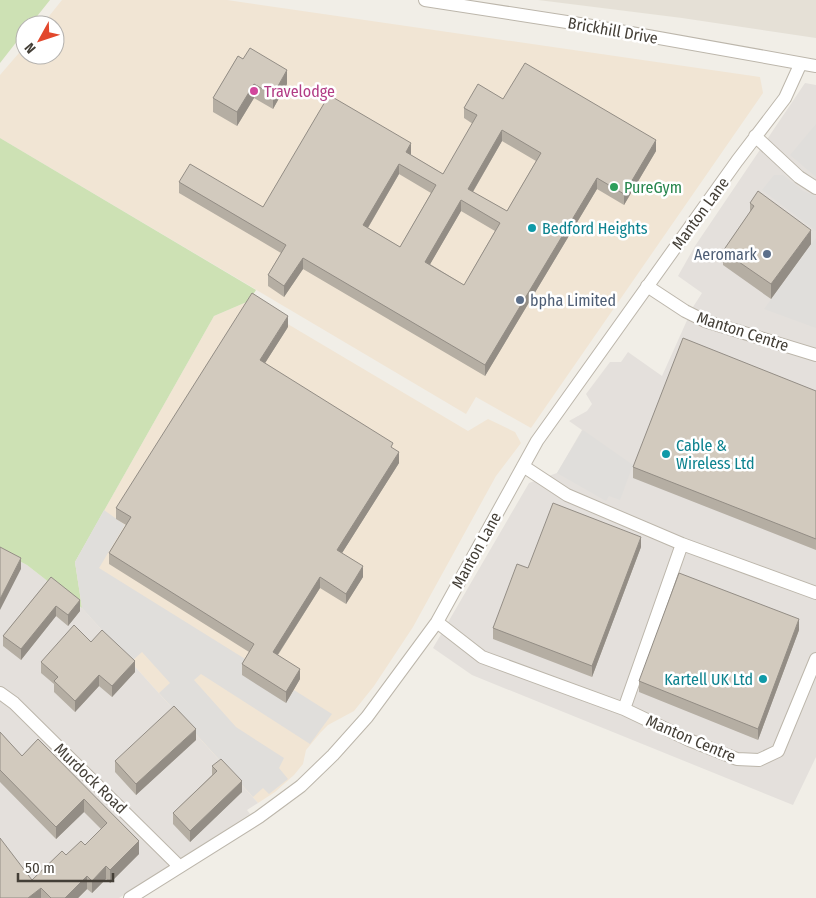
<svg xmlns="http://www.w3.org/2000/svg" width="816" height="898" font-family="'Fira Sans Condensed',sans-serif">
<rect width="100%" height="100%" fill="#f1eee7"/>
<path fill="#e5e0d6" d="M538 0H816V38L682 18Z"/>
<path fill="#f1e5d4" d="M62 0H227L760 77 763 93 531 428 476 397 466 414 0 138V75L25 46V55H55V25H42Z
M249 301 468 431 488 419 515 432 521 443 496 476 413 627 374 686 354 711 328 725 321 732 306 750 303 764 294 775 275 792 258 803 82 608 75 562 214 316Z"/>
<path fill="#e4e0dc" d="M805 83 816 85V757L793 805 472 675 433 648 529 483 557 473 582 430 569 421 587 411 592 404 586 394 610 362H621L628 352 662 376 693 307 702 293 678 276 695 246Z
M0 551 27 565 82 608 258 803 247 810 250 814 119 898H0Z"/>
<path fill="#cde1b4" d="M0 0H50L30 25H25V31L0 63Z
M0 138 256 290 249 301 214 316 75 562 82 608 27 565 0 551Z"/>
<path fill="#e0dedb" d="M816 124V177L790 155Z
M774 175H783L803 191 816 196V231L762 190Z
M816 238V328L764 309Z
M583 430 633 465 620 500 609 496 606 501 557 473Z
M104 510 125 525 99 568 250 662 286 702 294 690 332 714 310 744 201 674 194 680 236 727 284 758 279 768 288 779 269 794 263 788 253 797 159 693 170 683 142 652 131 662 82 608 75 562Z"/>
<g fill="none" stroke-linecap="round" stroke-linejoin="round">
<defs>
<path id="minor" d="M425 0 586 25 816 66
M755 136 799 177 816 188
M647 286 685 311 705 321 816 355
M523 466 567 495 682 544 816 593
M437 622 482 657 624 709 689 740 737 759 759 760 778 751 816 659
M0 693 14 703 179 866
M624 709 682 544
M130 898 259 817 301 786 333 755 367 717 437 622 537 441 737 161 785 98 800 65"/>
</defs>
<use href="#minor" stroke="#bcb6ab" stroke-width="14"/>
<use href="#minor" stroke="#fff" stroke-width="12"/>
</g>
<path fill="#b5aea3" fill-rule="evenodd" d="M238 56 287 84 273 109 254 98 237 126 213 112V98Z
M503 99 656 151 624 205 597 189 485 376 303 269 284 297 268 286V275L281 253 179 193V182L263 207 411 154V155L443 174 473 124 464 118V108ZM502 141 536 161 507 211 473 192ZM399 174 431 193 400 247 368 228ZM461 211 495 231 464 285 430 264Z
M750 203 811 244 771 299 723 265V251L750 212Z
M288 327 265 363 393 449 399 463 342 553 363 577 346 604 320 588 278 655 300 679 286 703 242 675V664L249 652 109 564V553L126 525 116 519V508Z
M816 391V550L633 478V467Z
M641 547 592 677 493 639V628L528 568Z
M51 577 80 611 68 626 56 616 21 660 3 646V636Z
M799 630 758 740 639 692V681Z
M91 642 135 672 112 697 99 686 75 712 54 692V684L41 673V662Z
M0 732 22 756 38 739 139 854 110 883 106 879 92 893 87 889 78 898H0L32 880 66 855 85 845 101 829 84 812 56 839 0 782Z
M196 740 136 795 115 772V761Z
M212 766 242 792 190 842 173 824V813L212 775Z"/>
<path fill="#938d85" d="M287 70V84L273 109V95Z
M254 84V98L237 126V112Z
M502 130V141L468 200V189Z
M656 140V151L624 205V194Z
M411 143V154L406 163V152Z
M399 164V174L363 236V225Z
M597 178V189L485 376V365Z
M461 200V211L425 273V262Z
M811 230V244L771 299V284Z
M303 258V269L284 297V286Z
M288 316V327L260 371V360Z
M399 452V463L337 561V550Z
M641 537V547L592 677V666Z
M21 558V569L0 610V599Z
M363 566V577L346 604V594Z
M320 577V588L273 662V652Z
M80 600V611L68 626V615Z
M56 606V616L21 660V649Z
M799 619V630L758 740V729Z
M135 661V672L112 697V686Z
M300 669V679L286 703V692Z
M99 675V686L75 712V701Z
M196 729V740L136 795V784Z
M242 781V792L190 842V831Z
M84 799V812L56 839V827Z
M139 841V854L110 883V870Z
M106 866V879L92 893V881Z
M87 876V889L78 898H65Z
M41 888V898H28Z"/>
<path fill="#d2cabe" stroke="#938d85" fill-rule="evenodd" d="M250 48 287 70 273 95 254 84 237 112 213 98 238 56 243 59Z
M525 63 656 140 624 194 597 178 485 365 303 258 284 286 268 275 286 245 179 182 190 164 263 207 329 95 411 143 406 152 443 174 477 115 464 108 478 84 503 99ZM502 130 541 153 507 211 468 189ZM399 164 436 185 400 247 363 225ZM461 200 500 223 464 285 425 262Z
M758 191 811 230 771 284 723 251 754 206 750 203Z
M252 293 288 316 260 360 393 443 391 447 399 452 337 550 363 566 346 594 320 577 273 652 300 669 286 692 242 664 254 644 109 553 131 517 116 508Z
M683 338 816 391V539L633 467Z
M553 503 641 537 592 666 493 628 517 564 528 568Z
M0 547 21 558 0 599Z
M679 573 799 619 758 729 639 681Z
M51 577 80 600 68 615 56 606 21 649 3 636Z
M74 625 91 642 102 630 135 661 112 686 99 675 75 701 54 681 58 677 41 662Z
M174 706 196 729 136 784 115 761Z
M0 732 22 756 38 739 139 841 110 870 106 866 92 881 87 876 65 898H51L41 888 28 898H0V838L32 880 62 851 66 855 81 841 85 845 107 823 84 799 56 827 0 770Z
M221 759 242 781 190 831 173 813 217 771 212 766Z"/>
<circle fill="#d1479c" stroke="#fff" stroke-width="2" cx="254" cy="91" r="5"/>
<circle fill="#2e9e5b" stroke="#fff" stroke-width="2" cx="614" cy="187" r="5"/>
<g fill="#0f9aa8" stroke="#fff" stroke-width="2">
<circle cx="532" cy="228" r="5"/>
<circle cx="666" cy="454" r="5"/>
<circle cx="763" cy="679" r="5"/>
</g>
<g fill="#5c6f8a" stroke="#fff" stroke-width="2">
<circle cx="767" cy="254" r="5"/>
<circle cx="520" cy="300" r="5"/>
</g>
<g text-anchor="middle" stroke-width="5" stroke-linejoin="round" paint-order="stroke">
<g font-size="16" fill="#443f37" stroke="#fff">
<text transform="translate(613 30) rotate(10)" y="6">Brickhill Drive</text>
<text transform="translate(700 213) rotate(-54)" y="6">Manton Lane</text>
<text transform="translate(743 331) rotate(18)" y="6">Manton Centre</text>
<text transform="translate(476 550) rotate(-61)" y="6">Manton Lane</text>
<text transform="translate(691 738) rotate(23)" y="6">Manton Centre</text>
<text transform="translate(91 778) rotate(44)" y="6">Murdock Road</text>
</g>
<g font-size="16" fill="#b23c85" stroke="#fff" text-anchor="start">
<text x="264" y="97">Travelodge</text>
</g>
<g font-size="16" fill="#27864d" stroke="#fff" text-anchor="start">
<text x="624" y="193">PureGym</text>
</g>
<g font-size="16" fill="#0d838f" stroke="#fff" text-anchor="start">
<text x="542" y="234">Bedford Heights</text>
<text x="676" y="451">Cable &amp;<tspan x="676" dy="18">Wireless Ltd</tspan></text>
<text x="753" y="685" text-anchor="end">Kartell UK Ltd</text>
</g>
<g font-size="16" fill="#4e5e75" stroke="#fff" text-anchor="end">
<text x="757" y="260">Aeromark</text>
<text x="530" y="306" text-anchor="start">bpha Limited</text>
</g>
</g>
<g transform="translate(40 40) rotate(230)"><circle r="24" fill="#ffffff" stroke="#b4b2af"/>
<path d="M0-4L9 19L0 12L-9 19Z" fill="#e2482d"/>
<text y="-8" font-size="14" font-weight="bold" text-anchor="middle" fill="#443f37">N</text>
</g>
<path d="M18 873v8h95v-8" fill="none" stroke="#443f37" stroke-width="2.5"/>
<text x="25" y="873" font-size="15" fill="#443f37" stroke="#ffffff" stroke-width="4" paint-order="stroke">50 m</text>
</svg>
